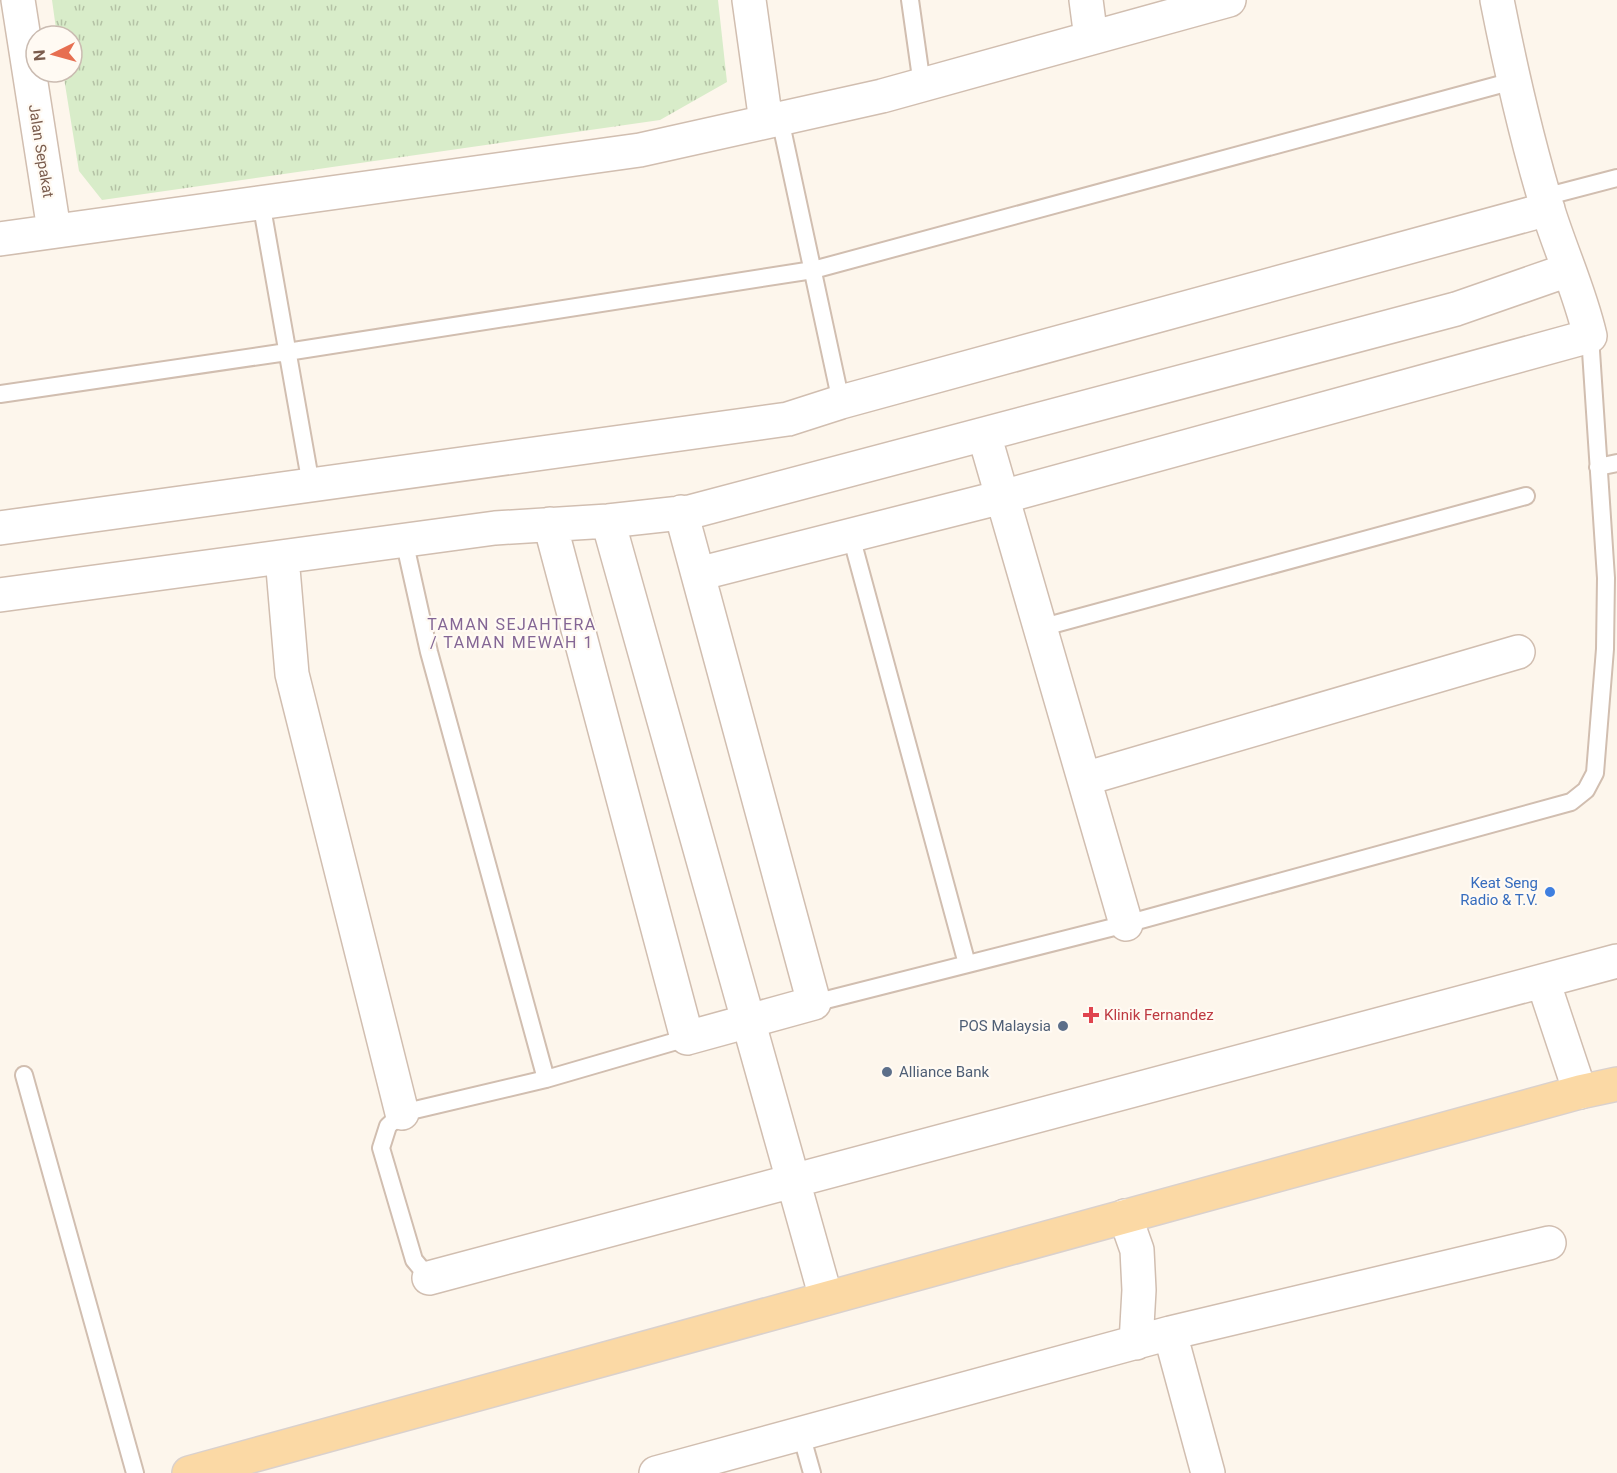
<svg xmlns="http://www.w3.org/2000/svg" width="1617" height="1473" font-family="Roboto,sans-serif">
<defs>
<pattern id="grass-tufts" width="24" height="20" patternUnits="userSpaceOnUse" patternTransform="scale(1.5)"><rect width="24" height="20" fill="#d8ecc9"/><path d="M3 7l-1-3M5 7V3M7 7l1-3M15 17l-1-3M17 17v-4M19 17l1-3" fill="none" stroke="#b4c2a5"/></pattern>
</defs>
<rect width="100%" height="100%" fill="#fdf6ec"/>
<path fill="url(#grass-tufts)" d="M52 0H718L727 82 660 120 102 200 79 171 63 72H72V36H57Z"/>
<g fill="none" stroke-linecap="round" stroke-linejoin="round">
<defs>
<path id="lane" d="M910 0 922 85
M780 119 841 402
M1544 197 1617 178
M261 202 311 485
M0 394 287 352 813 270 1513 81
M1598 467 1617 463
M851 536 967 964
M404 540 429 652 546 1079
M1040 628 1526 496
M814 1003 1126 924 1571 802 1586 790 1595 773 1605 649 1606 578 1590 336
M24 1075 135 1473
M429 1278 414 1260 381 1148 388 1126 402 1113 546 1079 687 1038
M801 1434 812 1473"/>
<path id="street" d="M18 0 54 230
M749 0 766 122
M1086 0 1091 38
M0 239 640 150 882 96 1229 0
M984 434 1126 924
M608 521 826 1298
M550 524 687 1038 814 1003 681 512
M0 528 788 419 841 402 1548 209
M282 557 292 674 402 1113
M698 574 1002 497 1590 336C1580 292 1561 252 1548 210 1527 141 1511 71 1497 0
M0 595 495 528 608 521 690 512 1456 309 1568 270
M1084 779 1518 652
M1543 981 1580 1092
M1125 1216 1137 1250 1139 1290 1136 1343
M429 1278 1617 961
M1170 1333 1208 1473
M656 1473 1170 1333 1549 1243"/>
<path id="primary" d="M189 1473 1580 1092 1617 1084"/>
</defs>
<use href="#lane" stroke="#d1beb0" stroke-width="20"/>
<use href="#street" stroke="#d1beb0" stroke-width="36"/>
<use href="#primary" stroke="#dad1cd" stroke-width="36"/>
<use href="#lane" stroke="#fff" stroke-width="16"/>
<use href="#street" stroke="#fff" stroke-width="33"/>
<use href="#primary" stroke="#fbd9a5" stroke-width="33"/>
</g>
<circle fill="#3f7fe0" stroke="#fffaf3" stroke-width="2" cx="1550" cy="892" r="6"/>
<path fill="#e0444e" stroke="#fffaf3" stroke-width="2" d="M1088 1006h6v6h6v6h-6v6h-6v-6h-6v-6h6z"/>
<g fill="#5c6f8a" stroke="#fffaf3" stroke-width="2">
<circle cx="1063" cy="1026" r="6"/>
<circle cx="887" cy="1072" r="6"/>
</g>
<g text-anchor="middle" stroke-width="4.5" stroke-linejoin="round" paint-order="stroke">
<g font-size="15" fill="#7a5c4d" stroke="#fffaf3">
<text transform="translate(41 151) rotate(81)" y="5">Jalan Sepakat</text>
</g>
<g font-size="15" fill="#366cbe" stroke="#fffaf3" text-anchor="end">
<text x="1538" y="888">Keat Seng<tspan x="1538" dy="17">Radio &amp; T.V.</tspan></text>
</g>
<g font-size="15" fill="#be3a42" stroke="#fffaf3" text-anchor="start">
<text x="1104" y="1020">Klinik Fernandez</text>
</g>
<g font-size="15" fill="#4e5e75" stroke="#fffaf3" text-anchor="end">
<text x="1051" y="1031">POS Malaysia</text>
<text x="899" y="1077" text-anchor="start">Alliance Bank</text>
</g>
<g font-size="16" letter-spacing="1.5" fill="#846695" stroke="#fffaf3">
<text x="512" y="630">TAMAN SEJAHTERA<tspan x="512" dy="18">/ TAMAN MEWAH 1</tspan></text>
</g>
</g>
<g transform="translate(54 54) rotate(265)"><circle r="28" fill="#fffaf3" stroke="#cabbb1" stroke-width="1.5"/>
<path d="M0-4.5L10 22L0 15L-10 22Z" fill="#e76f51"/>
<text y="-9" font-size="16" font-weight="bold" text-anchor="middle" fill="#7a5c4d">N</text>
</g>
</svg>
